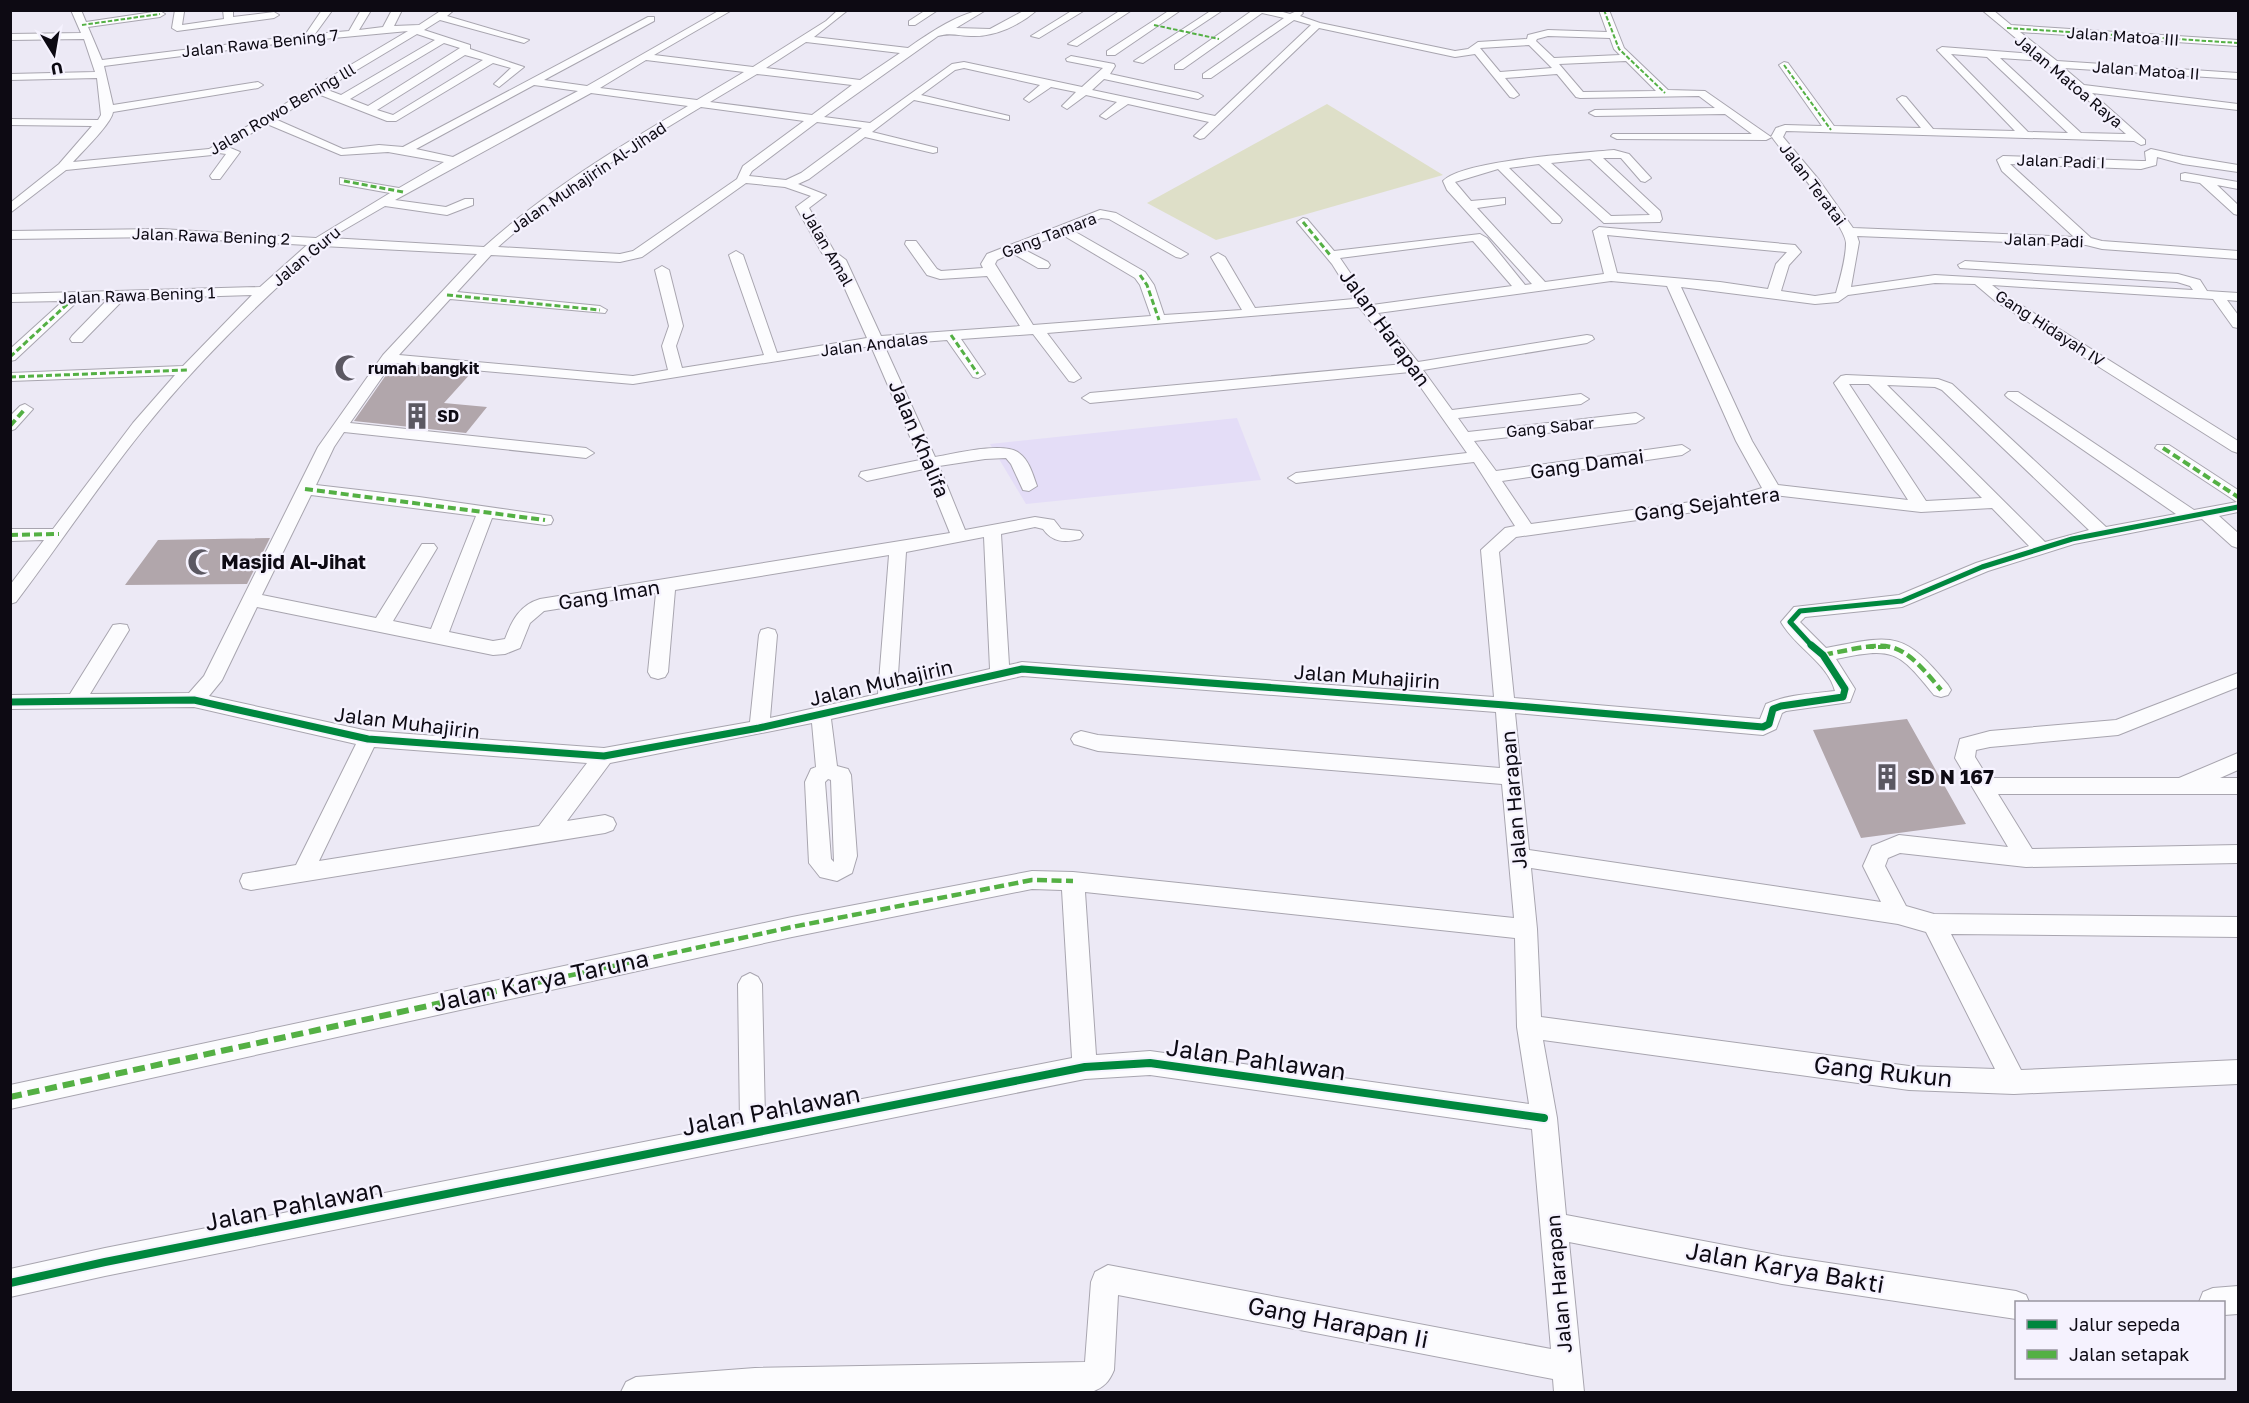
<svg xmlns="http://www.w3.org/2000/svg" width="2249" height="1403" font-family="'Golos Text',sans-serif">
<rect width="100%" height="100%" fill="#ece9f5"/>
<path fill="#e4ddf7" d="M1237 418 1261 480 1026 504 990 444Z"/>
<path fill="#dedfc8" d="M1327 104 1443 175 1216 240 1147 203Z"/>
<path fill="#b1a6ab" d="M393 365 472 372 444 403 487 407 466 433 354 421Z
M270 538 247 584 125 585 158 540Z
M1907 719 1966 824 1861 838 1813 730Z"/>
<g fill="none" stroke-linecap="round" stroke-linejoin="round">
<defs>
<path id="street" d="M71 10H81L86 22 160 11 165 14 160 17 88 27 102 60 305 35 322 10 331 12 315 34 349 31 361 10 370 12 359 30 383 27 392 10H402L394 26 419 25 442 10H454L447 16 529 40 524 43 440 20 424 30 470 45V49L524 67 499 87 494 84 511 68 493 63 396 121H387L318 94 275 119 343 149 379 145 403 147 648 17H654V21L544 80 587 86 720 10H732L654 55 753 67 826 21 838 10H848L814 37 908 48C928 34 963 10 986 10L956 28 990 29 1025 10H1037C1020 25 995 37 971 36 960 36 950 32 938 36L824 117 870 123 952 64 964 62 1082 87 1103 68 1067 61 1066 59 1071 56 1114 64 1115 66 1110 74 1198 93 1203 96 1198 99 1104 79 1092 90 1215 116 1311 25 1294 20 1211 78H1203V74L1284 18 1262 13 1183 69H1175V65L1253 10H1276L1290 14 1299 10 1303 13 1300 16 1320 23 1455 51 1468 49 1478 42 1527 39 1528 35 1548 30 1607 32 1599 10H1609L1624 48 1668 90 1705 91 1771 137 1776 128 1785 125 1822 126 1779 65 1784 62 1788 63 1834 126 1921 128 1897 99 1902 96 1906 97 1933 129 2015 131 1937 50 1942 47 2035 54 1982 10H1993L2011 25 2238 40V46L2020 32 2057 61 2238 73V79L2064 68 2084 85 2238 104V110L2092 93 2145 140V144L2141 145 2134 141 1786 131 1783 137 1819 180 1853 228 2074 237 2002 171 1997 160 2003 156 2141 161H2146L2145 152 2151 149 2183 156 2238 165V172L2183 164 2157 157 2156 165 2141 169 2010 164 2091 238 2102 241 2238 251V259L2102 249 2086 245 1857 236 1859 242 1851 287 1935 275 2193 290 2190 286 2177 282 1960 268 1958 265 1965 261 2178 274 2200 280 2207 291 2238 293V301L2227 300 2238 315V328L2233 327 2213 299 1992 285 2005 295 2238 441V453L2232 451 1995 301 1975 284 1935 283 1848 295 1838 302 1815 304 1681 287 1752 441 1778 485 1908 500 1834 383 1841 376 1846 375 1938 379 1952 384 2106 527 2176 514 2008 398 2005 395 2008 392H2018L2194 510 2237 502 2155 448 2157 445H2169L2238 490V512L2219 516 2238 533V548L2232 546 2202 519 2074 544 1988 571 1902 607 1805 617 1800 622 1826 648C1893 635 1903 630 1948 685L1951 690 1948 695 1941 697 1934 695C1898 650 1893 647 1836 659L1855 689 1850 702 1786 711 1782 713 1776 729 1763 735 1515 713 1529 850 1881 902 1863 866 1872 846 1899 835 2008 847 1955 758 1960 739 1990 731 2116 720 2238 673V687L2118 735 1990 747 1976 750 1975 757 1988 778H2179L2238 753V770L2220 778H2238V794H1998L2032 849 2238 845V863L2026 867 1900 853 1888 858 1885 866 1906 906 1934 914 2238 917V937L1951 934 2021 1070 2238 1060V1084L2014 1094 1909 1090 1543 1040 1557 1118 1566 1215 1782 1256 2016 1291 2026 1295 2029 1302H2016V1319L1782 1284 1569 1242 1584 1392H1554L1553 1379 1118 1295 1114 1370C1109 1382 1104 1387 1092 1392H621L626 1382 636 1377 755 1368 1085 1362 1091 1282 1095 1272 1108 1265 1551 1349 1532 1129 1150 1075 1085 1079 105 1276 10 1297V1269L105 1248 740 1123 738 984 742 977 750 973 758 977 762 984 765 1118 1072 1058 1062 890 1032 889 792 937 10 1109V1085L792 917 1032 871 1073 872 1514 918 1502 784 1098 751 1074 744 1071 739 1074 734 1081 731 1098 735 1500 768 1496 712 1022 676 831 719 837 766 848 769 851 775 857 856 852 873 837 881 820 877 809 863 805 782 811 769 816 767 812 723 610 763 567 821 605 815 613 818 616 824 613 830 605 833 251 890 243 888 240 881 243 874 296 865 356 744 194 707 10 709V695L70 694 113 625 120 624 127 625 129 630 90 694 189 693 204 676 318 447 383 355 477 254 322 246C259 303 196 363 143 430 98 486 59 545 16 602L10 604V585L44 540 10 541V529H53L133 423 175 375 10 381V373L183 366 252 295 124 299 82 342H72L70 339 72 336 108 299 79 300 15 360 10 361V349L63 301 10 302V294L260 287 307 245 161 237 10 239V231L161 229 316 238 390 193 340 184V178L399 188 444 162 388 152 341 155 267 124 228 147 240 152 220 179H212L210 176 226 154 219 153 212 155 66 170 10 213V203L59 164 92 126 10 125V119L98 120 101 115 97 78 10 80V74L95 72 84 39 10 40V34L81 33ZM1319 28 1455 57 1475 54 1510 97 1514 98 1519 95 1505 78 1557 74 1576 97 1580 98 1699 96 1715 108 1595 110 1589 113 1595 116 1725 114 1752 134H1613L1611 136 1617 139 1766 140 1772 137C1785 156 1846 225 1846 243 1846 258 1840 279 1836 293L1815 296 1781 291 1789 265 1801 252 1795 245 1599 227 1593 231 1604 274 1545 282 1477 208 1505 204V198L1471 201 1455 182 1498 169 1552 223H1560L1562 220 1560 217 1509 168 1539 164 1604 223 1660 222 1662 219 1660 211 1603 158H1621L1641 181 1645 182 1651 178 1629 154 1614 150C1582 153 1462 160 1443 181L1447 190 1532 284 1525 285 1487 238 1480 234 1334 251 1307 219 1303 218 1297 222 1332 264 1354 299 1255 308 1225 257 1218 253 1211 257 1242 310 1164 315 1154 285 1145 272 1072 230 1101 218 1109 219 1176 257 1181 258 1188 254 1116 213 1100 210 987 254 981 264 983 268 941 271 937 269 916 241H906L905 244 927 275 940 279 987 276 1020 326 881 336 846 260 834 251 809 208 826 195 798 184 809 179 865 137 933 153 937 152V148L872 132 914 100 1009 120V116L921 95 955 70 964 68 1040 85 1024 99 1029 102 1051 87 1076 92 1062 106 1067 109 1086 95 1117 102 1100 116 1106 119 1128 104 1209 122 1194 136 1200 139 1204 138ZM408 31 209 149 73 162C83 151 111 124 113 112L258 88 263 85 258 82 113 105 104 66 291 42ZM417 34 435 40 341 95 325 89ZM1548 36 1610 38 1614 49 1620 55 1554 58 1536 41 1537 39ZM806 42 900 53 860 80 766 68ZM444 43 460 48 368 106 350 99ZM1529 45 1552 68 1500 72 1480 48ZM1951 54 1987 57 2068 133 2028 132ZM465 55 483 60 393 115 377 110ZM2000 58 2044 61 2126 134 2081 133ZM646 60 744 72 697 100 600 88ZM1626 61 1656 91 1583 92 1559 64ZM757 74 852 85 812 115 710 102ZM534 85 578 91 453 157 416 149ZM591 93 688 106C618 147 545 192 484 247L330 238 385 206 447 215 473 205V199H465L446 207 395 200ZM701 107 804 121 743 166 737 179 633 251 620 254 498 247C557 194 633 148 701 107ZM817 122 862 128 801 173 786 180 749 176 752 171ZM1590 159 1650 215 1611 216 1551 163ZM746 183 785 187 811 196 796 207 822 253 833 262 867 338 777 353 743 255 736 251 729 255 764 355 682 368 676 346 683 326 669 270 662 266 655 270 669 326 662 346 668 370 633 376 399 355 450 299 605 313 607 310 600 306 457 292 491 255 620 262 642 257ZM1061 234 1135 278 1140 285 1151 316 1033 325 995 264 997 260 1012 253 1038 268H1048L1050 265 1048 262 1023 249ZM1607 235 1786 252H1787L1776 264 1768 289 1720 282 1617 273ZM1473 241 1512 286 1372 305 1340 258ZM1611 281 1667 286 1736 441 1762 488 1735 496 1531 524 1502 481 1682 455 1690 450 1682 445 1496 471 1474 441 1636 423 1644 418 1636 413 1468 432 1458 418 1581 404 1589 399 1581 394 1452 410 1423 370 1587 343 1594 339 1592 336 1587 335 1418 362 1378 313ZM1359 307 1404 364 1090 393 1082 398 1090 403 1410 372 1467 453 1296 473 1288 478 1296 483 1474 462 1515 526 1505 528 1481 550 1494 697 1022 662 1009 665 1001 534 1035 527 1043 529C1052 542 1064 543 1080 539L1083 535 1080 531 1061 529 1054 520 1035 517 965 530 939 466 985 459 1006 458 1011 464 1023 490 1029 491 1037 486C1033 475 1029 460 1019 453 1004 441 953 454 935 457L884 345 947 340 973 377 978 378 985 374 961 339 1033 334 1069 381 1074 382 1081 378 1047 333ZM871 346 920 460 861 472 859 476 867 481 924 469 950 533 540 599C520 605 512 620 505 639L493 641 449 632 492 518 545 525 551 524 553 520 551 516 419 497 316 485 334 447 344 432 586 458 594 453 586 448 350 423 392 363 633 384ZM1849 384H1869L1982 498 1926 501ZM1887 385 1935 387 1942 390 2089 530 2045 542ZM311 495 476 516 431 629 393 621 437 548 434 544H422L376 618 262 595ZM1773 495 1921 512 1992 508 2029 546 1976 563 1899 595 1794 607 1781 622C1795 647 1828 663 1835 691 1811 694 1789 694 1766 704L1760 719 1514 698 1499 552 1516 537 1737 506ZM984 537 990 669 897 690 906 552ZM889 555 878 694 770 718 777 635 775 630 768 628 761 630 759 635 750 722 604 748 368 731 209 696 222 680 257 607 493 655 505 654 520 648 530 623 544 611 656 593 648 672 651 677 658 679 665 677 668 672 675 590ZM374 747 587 763 539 826 319 861ZM828 779 831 780 834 862 831 859 825 782ZM1531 868 1898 924 1926 932 1995 1069 1909 1066 1541 1017 1537 929ZM1085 892 1515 938 1517 1027 1529 1104 1150 1051 1096 1055Z
M175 10 184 12 182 25 224 19 223 10H233V17L274 12 279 15 274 18 177 31 172 28Z
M926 10H938L915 25H909V21Z
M1073 10H1085L1039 38 1031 36Z
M1121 10H1132L1077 46 1068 44Z
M1170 10H1181L1115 55H1107V51Z
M1212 10H1223L1143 63 1134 61Z
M2185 173 2238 182V189L2217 185 2238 205V215L2234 214 2200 183 2181 180V174Z
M25 404 33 409 15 429 10 431V416L20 406Z
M2238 1286V1314L2224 1315V1302H2199L2203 1292 2213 1288Z"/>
</defs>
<use href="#street" stroke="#a8a5af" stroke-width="2"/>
<use href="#street" fill="#fcfcfe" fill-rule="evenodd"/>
<path stroke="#54b044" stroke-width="2" stroke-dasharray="4.5 2" stroke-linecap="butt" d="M1604 10 1619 49 1665 93
M82 25 160 14
M1154 25 1219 39
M2007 28 2238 43
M1784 65 1831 130"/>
<path stroke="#54b044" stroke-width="3" stroke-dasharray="6 3" stroke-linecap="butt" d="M344 181 403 192
M1303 222 1330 255
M1140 275 1147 285 1159 320
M447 295 600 310
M951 335 978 374
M10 357 76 296
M10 377 187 370"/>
<path stroke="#54b044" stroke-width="4" stroke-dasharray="8 4" stroke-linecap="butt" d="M10 426 25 409
M2163 448 2238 497
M305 489 545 520
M10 535 59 534
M1866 647H1890"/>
<path stroke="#54b044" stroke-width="4.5" stroke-dasharray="10 4.5" stroke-linecap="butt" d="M1823 655C1890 642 1896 635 1941 690
M540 982 792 927 1032 880 1073 881"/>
<path stroke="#54b044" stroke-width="6" stroke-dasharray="12 6" stroke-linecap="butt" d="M10 1097 547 980"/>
<defs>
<path id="cycleway-far2" d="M1813 647 1790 622 1800 611 1902 601 1982 567 2072 539 2238 507"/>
<path id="cycleway-far1" d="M10 702 194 700 368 739 604 756 759 728 1022 669 1505 705 1763 727 1769 724 1773 709 1781 706 1843 697 1845 689 1823 655 1811 645"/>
<path id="cycleway" d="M10 1283 105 1262 1085 1067 1150 1063 1544 1118"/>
</defs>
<use href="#cycleway-far2" stroke="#f5f2fe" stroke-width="8"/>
<use href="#cycleway-far1" stroke="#f5f2fe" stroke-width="10"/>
<use href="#cycleway" stroke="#f5f2fe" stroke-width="12"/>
<use href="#cycleway-far2" stroke="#00873e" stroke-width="5"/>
<use href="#cycleway-far1" stroke="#00873e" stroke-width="7"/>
<use href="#cycleway" stroke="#00873e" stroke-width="8"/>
</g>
<defs>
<symbol id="mosque-bare" viewBox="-9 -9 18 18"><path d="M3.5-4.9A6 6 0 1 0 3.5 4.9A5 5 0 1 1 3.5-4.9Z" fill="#5b5862" stroke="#f5f2fe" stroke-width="2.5" paint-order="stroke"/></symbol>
<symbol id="building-bare" viewBox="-9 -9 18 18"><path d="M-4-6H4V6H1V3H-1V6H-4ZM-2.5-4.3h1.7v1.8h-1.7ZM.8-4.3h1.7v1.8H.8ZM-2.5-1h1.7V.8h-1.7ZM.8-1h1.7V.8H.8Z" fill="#5b5862" stroke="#f5f2fe" stroke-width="2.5" paint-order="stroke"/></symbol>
</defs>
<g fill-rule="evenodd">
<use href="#mosque-bare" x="329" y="349" width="38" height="38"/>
<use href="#building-bare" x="398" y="397" width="38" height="38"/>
<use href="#mosque-bare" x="182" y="543" width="38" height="38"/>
<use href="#building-bare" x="1868" y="758" width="38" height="38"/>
</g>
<g text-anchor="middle" stroke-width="4.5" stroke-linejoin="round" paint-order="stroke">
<g font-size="16" fill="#0d0a13" stroke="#f5f2fe">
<text transform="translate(2123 36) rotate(4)" y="6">Jalan Matoa III</text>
<text transform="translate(260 43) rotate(-6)" y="6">Jalan Rawa Bening 7</text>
<text transform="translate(2146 70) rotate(4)" y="6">Jalan Matoa II</text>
<text transform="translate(2069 81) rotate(40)" y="6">Jalan Matoa Raya</text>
<text transform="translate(282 109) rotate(-30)" y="6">Jalan Rowo Bening lll</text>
<text transform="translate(2061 161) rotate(2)" y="6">Jalan Padi I</text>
<text transform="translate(588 177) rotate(-34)" y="6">Jalan Muhajirin Al-Jihad</text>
<text transform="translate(1813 184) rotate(53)" y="6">Jalan Teratai</text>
<text transform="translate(1049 235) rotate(-21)" y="6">Gang Tamara</text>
<text transform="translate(211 236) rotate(2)" y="6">Jalan Rawa Bening 2</text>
<text transform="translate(2044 240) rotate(2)" y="6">Jalan Padi</text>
<text transform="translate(828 248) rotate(60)" y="6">Jalan Amal</text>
<text transform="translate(306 256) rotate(-40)" y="6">Jalan Guru</text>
<text transform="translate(137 295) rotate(-2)" y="6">Jalan Rawa Bening 1</text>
<text transform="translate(2050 328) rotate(33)" y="6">Gang Hidayah IV</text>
<text transform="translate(874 344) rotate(-7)" y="6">Jalan Andalas</text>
<text transform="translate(1550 427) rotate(-6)" y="6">Gang Sabar</text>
</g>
<g font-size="16" font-weight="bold" fill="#0d0a13" stroke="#f5f2fe" text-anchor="start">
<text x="368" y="374">rumah bangkit</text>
<text x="437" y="422">SD</text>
</g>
<g font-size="20" fill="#0d0a13" stroke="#f5f2fe">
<text transform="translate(1385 328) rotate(54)" y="7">Jalan Harapan</text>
<text transform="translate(919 439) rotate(67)" y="7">Jalan Khalifa</text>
<text transform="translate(1587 464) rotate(-8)" y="7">Gang Damai</text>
<text transform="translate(1707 504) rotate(-8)" y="7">Gang Sejahtera</text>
<text transform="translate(609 595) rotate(-9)" y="7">Gang Iman</text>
<text transform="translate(1367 677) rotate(4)" y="7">Jalan Muhajirin</text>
<text transform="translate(881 683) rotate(-13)" y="7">Jalan Muhajirin</text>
<text transform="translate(407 723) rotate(7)" y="7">Jalan Muhajirin</text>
<text transform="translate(1514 800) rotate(-95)" y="7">Jalan Harapan</text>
<text transform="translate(1559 1284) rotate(-95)" y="7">Jalan Harapan</text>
</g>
<g font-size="20" font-weight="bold" fill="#0d0a13" stroke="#f5f2fe" text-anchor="start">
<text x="221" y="569">Masjid Al-Jihat</text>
<text x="1907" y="784">SD N 167</text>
</g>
<g font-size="24" fill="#0d0a13" stroke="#f5f2fe">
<text transform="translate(541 981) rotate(-12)" y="8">Jalan Karya Taruna</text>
<text transform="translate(1256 1060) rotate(8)" y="8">Jalan Pahlawan</text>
<text transform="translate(1883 1072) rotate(6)" y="8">Gang Rukun</text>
<text transform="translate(771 1111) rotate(-11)" y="8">Jalan Pahlawan</text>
<text transform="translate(294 1206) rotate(-11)" y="8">Jalan Pahlawan</text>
<text transform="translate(1785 1268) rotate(10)" y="8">Jalan Karya Bakti</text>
<text transform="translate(1338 1323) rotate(11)" y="8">Gang Harapan Ii</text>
</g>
</g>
<rect width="2249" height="1403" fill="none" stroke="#0d0a13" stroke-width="24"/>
<rect x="2015" y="1301" width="210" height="78" fill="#f5f2fe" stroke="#9895a0" stroke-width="1.5"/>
<rect x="2027" y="1320" width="30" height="9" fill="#00873e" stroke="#9895a0" stroke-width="1.5"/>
<text x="2069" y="1331" font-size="18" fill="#0d0a13">Jalur sepeda</text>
<rect x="2027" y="1350" width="30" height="9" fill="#54b044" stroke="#9895a0" stroke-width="1.5"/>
<text x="2069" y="1361" font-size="18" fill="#0d0a13">Jalan setapak</text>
<g transform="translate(54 54) rotate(169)" stroke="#f5f2fe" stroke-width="4.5" paint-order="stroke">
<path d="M0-4.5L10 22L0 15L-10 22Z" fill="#0d0a13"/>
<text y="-9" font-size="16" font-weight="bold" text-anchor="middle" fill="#0d0a13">U</text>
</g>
</svg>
